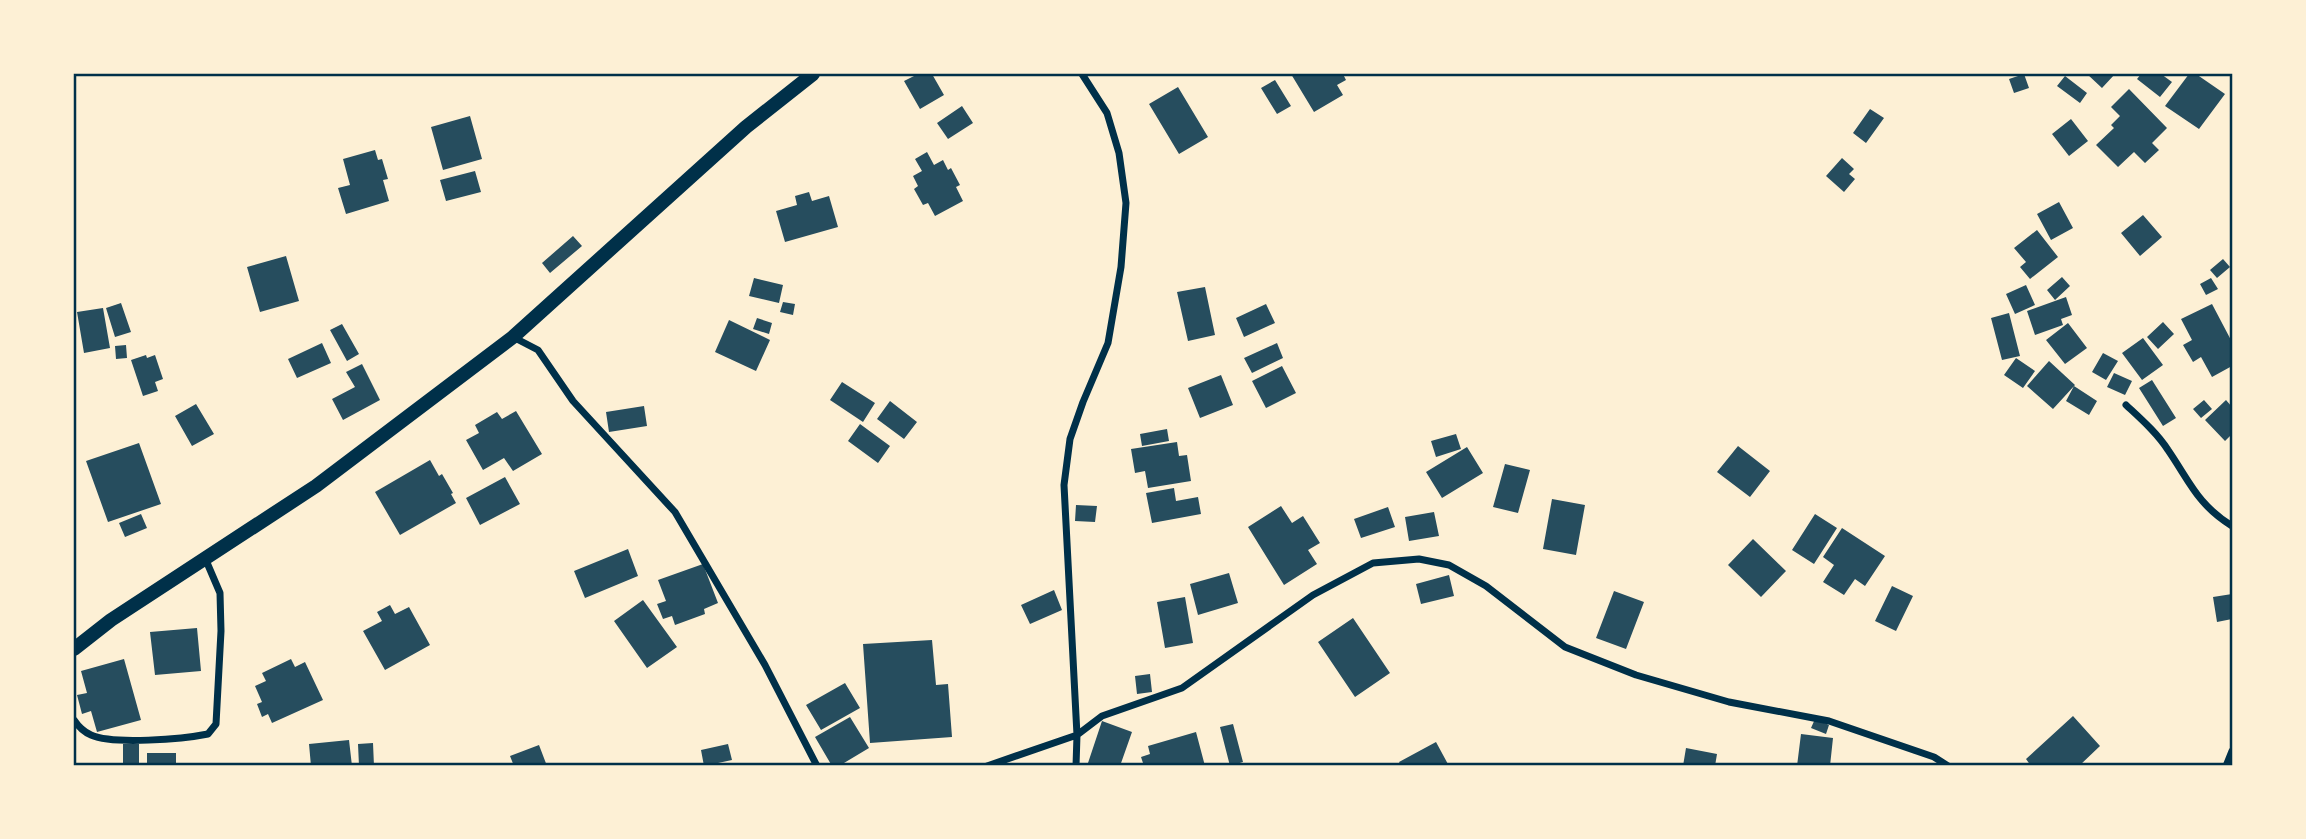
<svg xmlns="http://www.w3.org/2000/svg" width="2306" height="839" font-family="Karla,sans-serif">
<rect width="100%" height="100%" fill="#fdf0d5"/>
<path fill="#264d5e" d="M918 74H932L944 95 920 109 904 81Z
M1291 74H1343L1346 80 1337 85 1343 95 1314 112Z
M2024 74 2029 88 2014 93 2009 79Z
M2087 74H2115L2102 88Z
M2141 74H2161L2172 82 2160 97 2137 79Z
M2189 74H2196L2225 94 2199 129 2165 106Z
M2065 76 2087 93 2080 103 2057 86Z
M1275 80 1291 106 1277 114 1261 88Z
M1178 87 1208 137 1179 154 1149 104Z
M2129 89 2167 128 2152 143 2159 150 2145 163 2134 152 2118 167 2096 145 2114 128 2111 125 2120 116 2111 107Z
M962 106 973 123 948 139 937 123Z
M1870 109 1884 118 1866 143 1853 133Z
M470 116 482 159 443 170 431 127Z
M2071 119 2088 141 2069 156 2052 134Z
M375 150 378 160 382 159 388 179 383 180 389 201 346 214 338 188 350 185 343 159Z
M927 152 934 165 943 160 948 170 951 168 960 185 956 187 963 201 935 216 928 203 923 205 914 189 918 186 913 176 922 171 915 159Z
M1842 158 1854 169 1849 174 1855 179 1844 192 1826 176Z
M475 171 481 192 446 201 440 180Z
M809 192 812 201 829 196 838 227 785 242 776 211 797 205 795 196Z
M2059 202 2073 228 2051 240 2037 214Z
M2143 215 2162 237 2140 256 2121 233Z
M2037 230 2058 257 2030 279 2020 267 2026 262 2014 248Z
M573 236 582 246 550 273 542 263Z
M286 256 299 301 260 312 247 267Z
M2223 259 2230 267 2217 278 2210 270Z
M2062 277 2070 286 2055 300 2047 290Z
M754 278 783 285 779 303 749 296Z
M2211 278 2218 289 2206 295 2200 284Z
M2026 285 2035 305 2015 314 2006 294Z
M1205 287 1215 335 1188 341 1177 292Z
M2066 297 2072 315 2061 319 2063 325 2035 335 2027 311Z
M783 302 795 304 793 315 780 312Z
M121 303 131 332 115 337 106 308Z
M1266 304 1275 323 1244 337 1236 318Z
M2212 304 2232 342V366L2212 377 2201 357 2193 362 2183 345 2192 340 2181 319Z
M103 308 110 348 84 353 77 312Z
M2009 313 2020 356 2002 360 1991 318Z
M757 318 772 323 769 334 753 329Z
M729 320 770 340 756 371 715 352Z
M2163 322 2174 334 2158 349 2147 337Z
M2068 323 2087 348 2065 364 2046 340Z
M342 324 359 354 347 361 330 330Z
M2143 338 2163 365 2142 380 2122 353Z
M322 343 331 363 297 378 288 359Z
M1277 343 1283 358 1252 373 1244 358Z
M126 345 127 358 116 359 115 346Z
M2103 353 2118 361 2106 380 2092 372Z
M146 355 147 358 155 355 163 379 155 382 158 391 143 396 131 360Z
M2016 358 2035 371 2023 388 2004 375Z
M2049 361 2075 385 2053 409 2027 386Z
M362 364 380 400 343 420 332 399 355 387 346 372Z
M1282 366 1296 393 1266 408 1252 381Z
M2114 373 2132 381 2125 395 2107 387Z
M1221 375 1233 405 1200 418 1188 388Z
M2152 380 2176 418 2163 426 2139 388Z
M842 382 875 403 863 422 830 400Z
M2074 386 2097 401 2089 415 2066 401Z
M2204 400 2212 409 2201 418 2193 409Z
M2226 400 2232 407V434L2225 441 2205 420Z
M890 401 917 422 904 439 877 419Z
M196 404 214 434 192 446 175 416Z
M644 406 647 426 609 432 606 412Z
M516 411 542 454 513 471 504 458 483 470 466 440 479 433 475 425 497 412 502 419Z
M860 424 890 446 878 463 848 441Z
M1167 429 1169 441 1142 446 1140 434Z
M1456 434 1461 449 1436 457 1431 441Z
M1177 442 1179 456 1187 455 1191 481 1148 488 1145 471 1135 473 1131 449Z
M139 443 161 504 108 522 86 461Z
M1738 446 1770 471 1750 497 1717 472Z
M1467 447 1483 473 1442 498 1426 472Z
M430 460 439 476 442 474 453 493 451 494 456 503 400 535 375 492Z
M1505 464 1530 470 1518 513 1493 507Z
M505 477 520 504 480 525 466 498Z
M1174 488 1176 501 1198 497 1201 514 1152 523 1146 493Z
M1552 499 1585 505 1576 555 1543 549Z
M1076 505 1097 506 1095 522 1075 521Z
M1281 506 1292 523 1303 516 1320 543 1308 550 1317 564 1284 585 1248 527Z
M1388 507 1395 527 1361 538 1354 519Z
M1434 512 1439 536 1409 541 1405 517Z
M141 514 147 528 125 537 119 523Z
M1815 514 1837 528 1814 564 1792 550Z
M1842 528 1885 556 1865 586 1855 579 1844 595 1823 582 1834 565 1823 557Z
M1753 539 1786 571 1761 597 1728 565Z
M628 549 638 576 585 598 574 571Z
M703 564 718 603 704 609 705 614 675 625 672 616 663 619 657 604 666 601 658 580Z
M1229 573 1238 603 1198 615 1190 584Z
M1449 575 1454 596 1421 604 1416 584Z
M1892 586 1913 596 1896 631 1875 621Z
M1054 590 1062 610 1030 624 1021 605Z
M1614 591 1644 602 1626 649 1596 638Z
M2232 594V619L2217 622 2213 597Z
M1185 597 1193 643 1165 648 1157 602Z
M643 600 677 647 647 668 614 621Z
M390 605 395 614 409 607 430 645 385 670 363 631 382 621 377 612Z
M1353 618 1390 673 1355 697 1318 642Z
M197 628 201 671 155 675 150 632Z
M932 640 936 685 948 684 952 737 870 743 863 644Z
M124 659 141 720 97 732 91 711 82 714 77 695 87 693 81 671Z
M291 659 295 667 305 662 323 700 272 723 268 714 262 717 257 704 262 702 255 686 266 681 262 673Z
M1150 674 1152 692 1137 694 1135 676Z
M845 683 860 708 821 730 806 705Z
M2073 716 2100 746 2079 766H2031L2026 759Z
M850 717 869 748 839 766H832L815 737Z
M1815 719 1829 725 1826 734 1811 728Z
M1102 721 1132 732 1120 766H1087Z
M1233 724 1243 762 1230 766 1220 727Z
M1196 732 1205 766H1144L1141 757 1150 754 1148 746Z
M1801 734 1833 738 1830 766H1797Z
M349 740 352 766H311L309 744Z
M1436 742 1449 766H1401L1399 762Z
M373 743 374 766H359L358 744Z
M123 744H139V766H123Z
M728 744 732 760 704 766 701 750Z
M539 745 547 766H514L510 756Z
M1686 748 1717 754 1715 766H1683Z
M147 753H176V766H147Z"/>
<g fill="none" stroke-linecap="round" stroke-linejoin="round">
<path stroke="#003049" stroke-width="7" d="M513 337 538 350 573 401 675 512 765 665 817 766
M2126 405C2141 419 2157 433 2168 450 2190 482 2197 504 2232 526
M74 720C78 726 84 732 91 735 113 745 183 739 208 734L216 724 221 631 220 593 205 558
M987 766 1077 735 1102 716 1182 688 1313 595 1373 563 1419 559 1449 565 1486 586 1565 647 1636 675 1729 702 1829 721 1934 757 1948 766
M1076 766 1077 735 1064 485 1070 439 1083 402 1108 343 1121 267 1126 203 1119 153 1107 113 1082 74
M2226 766 2232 751"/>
<path stroke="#003049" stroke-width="14" d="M74 649 111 620 316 486 513 337 746 127 813 74"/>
</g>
<rect width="2306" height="839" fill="none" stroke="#fdf0d5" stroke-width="150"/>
<rect x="75" y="75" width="2156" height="689" fill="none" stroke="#003049" stroke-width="2.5"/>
</svg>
